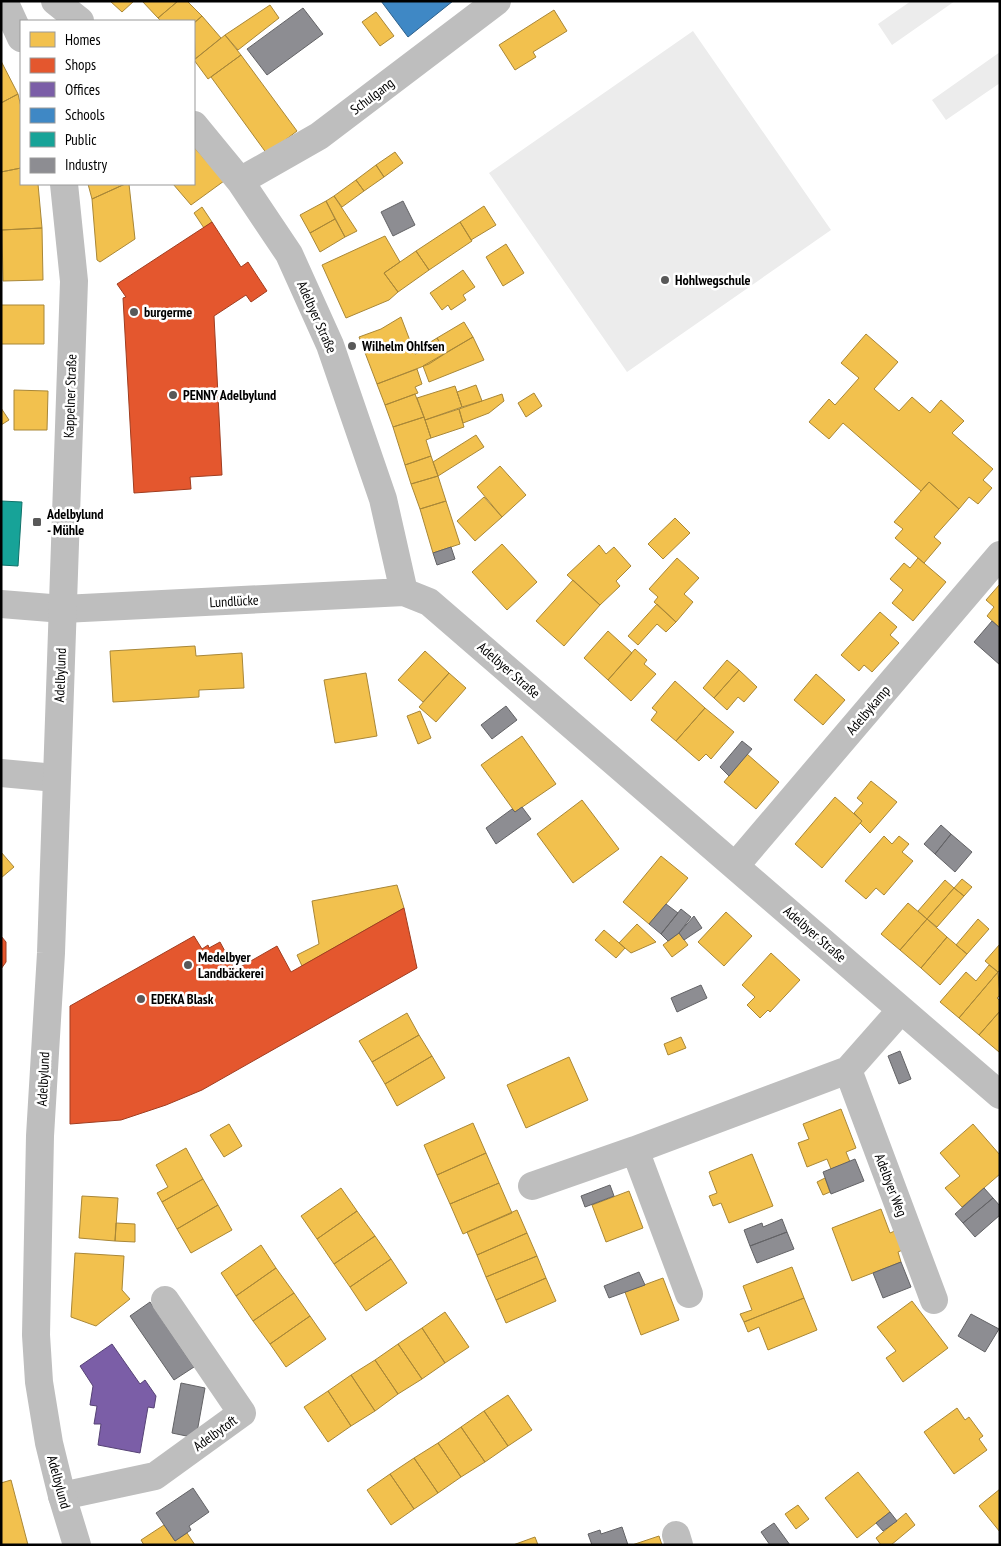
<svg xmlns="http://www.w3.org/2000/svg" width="1001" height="1546" font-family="'PT Sans Narrow',sans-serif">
<rect width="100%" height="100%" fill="#fff"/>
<path fill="#ececec" d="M911 1H955L892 45 878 24Z
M693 31 831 230 627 372 489 173Z
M1000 52V83L946 120 932 100Z"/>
<path fill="#f2c14e" stroke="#a98737" d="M110 1H134L122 12Z
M142 1H178L158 18Z
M178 1H187L202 16 194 23V21H161L158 18Z
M270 5 279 18 238 50 225 35Z
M554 10 567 31 533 52 536 57 515 70 499 45Z
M376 12 394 36 380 46 362 22Z
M202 16 221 38 195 59 194 23Z
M225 35 241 55 208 79 194 60Z
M241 55 297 131 267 154 211 77Z
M1 61 18 94 1 103Z
M18 94 21 107V168L1 172V103Z
M194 147 224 181 191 205 173 184H194Z
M395 152 403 163 384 177 376 165Z
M376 165 384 177 364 191 356 180Z
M21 168V184H38L42 228 1 230V172Z
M356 180 364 191 342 207 334 196Z
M88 184H125L92 199Z
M125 184H129L135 239 100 262 97 260 92 199Z
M334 196 357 231 345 237 326 201Z
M326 201 335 219 310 233 300 215Z
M484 206 496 225 471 240 460 222Z
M202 207 212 222 204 228 194 213Z
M335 219 345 237 320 252 310 233Z
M460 222 472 241 429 270 416 251Z
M42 228 43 280 3 281 2 230Z
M385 236 400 262 384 273 398 292 389 300 346 318 322 265Z
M506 244 524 273 503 286 486 257Z
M416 251 429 270 398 292 384 273Z
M463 270 475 287 463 295 466 300 451 310 448 305 442 310 430 293Z
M1 305H44V344H1Z
M401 317 415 354 421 352 419 349 437 338 446 353 429 364 377 384 359 337 381 329Z
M464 322 473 337 446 353 437 338Z
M866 334 898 362 874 389 899 411 912 397 930 413 941 400 964 421 952 433 993 469 983 480 992 488 978 504 969 497 959 509 929 482 921 491 843 423 829 439 809 422 829 399 835 405 859 378 841 363Z
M473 337 484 360 429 382 423 366Z
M417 369 422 384 415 387 418 393 385 405 377 384Z
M476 385 482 401 462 407 457 392Z
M455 386 462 407 425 420 417 398Z
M14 390 48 391 47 430H14Z
M534 393 542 406 526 417 518 403Z
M415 394 424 417 393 427 385 405Z
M502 394 504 401 489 413 463 423 459 409Z
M1 408 9 420 1 425Z
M459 409 464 427 431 438 425 420Z
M424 417 431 438 426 440 431 456 405 465 393 427Z
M476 435 484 447 438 476 433 462Z
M431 456 438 476 411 484 405 465Z
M500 466 526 495 502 517 477 487Z
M438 476 446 501 420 509 411 484Z
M929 482 959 509 934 537 941 543 924 563 895 538 903 529 894 522Z
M484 497 502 517 475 541 457 521Z
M446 501 460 544 433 553 420 509Z
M675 518 690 533 663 559 648 544Z
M502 544 537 582 507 610 472 572Z
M599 545 606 554 614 547 631 566 616 581 620 586 600 605 567 575Z
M677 558 699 578 684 594 693 602 676 622 654 602 658 597 649 589Z
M918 558 946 582 913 621 892 603 903 590 890 579 904 563 910 568Z
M573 580 600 605 564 646 536 621Z
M1000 584V628L987 616 994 607 986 600Z
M657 604 676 622 666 632 657 624 638 645 628 636Z
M880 612 897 627 890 635 899 643 872 672 864 665 859 671 841 655Z
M608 631 632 653 608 680 584 658Z
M195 646 196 656 242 653 244 688 199 690V697L113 702 110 651Z
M635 649 647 660 644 664 656 674 631 701 608 680Z
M425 651 449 673 423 702 398 680Z
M727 660 739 670 714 698 703 688Z
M739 670 757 687 744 702 738 697 727 710 714 698Z
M366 673 377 736 335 743 324 680Z
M449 673 466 688 436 722 419 707Z
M816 674 845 700 823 725 794 700Z
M675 681 705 708 676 741 651 720 657 712 652 708Z
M705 708 734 732 711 759 706 754 699 761 676 741Z
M420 711 431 738 418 744 407 716Z
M522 736 556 784 515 812 481 765Z
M747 754 779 782 756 809 724 782Z
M871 781 897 802 870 833 860 823 862 821 854 813 863 803 857 798Z
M835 797 862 821 822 868 795 844Z
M582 800 619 849 573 883 537 834Z
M884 836 892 844 899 836 909 844 902 852 913 861 884 895 876 888 866 899 845 881Z
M1 852 14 867 1 878Z
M661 856 688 878 649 924 623 902Z
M962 879 972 887 964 896 954 888Z
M945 880 954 888 927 919 918 911Z
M397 885 404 908 302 966 297 955 319 944 312 901Z
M954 888 964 896 937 927 927 919Z
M908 903 927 919 900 950 881 934Z
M726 912 752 936 724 966 698 942Z
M927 919 947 937 921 968 900 950Z
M978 919 989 929 967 954 956 945Z
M637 924 656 942 631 953 619 943Z
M604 930 625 948 616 958 595 940Z
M679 933 688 945 672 957 663 945Z
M947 937 967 954 940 985 921 968Z
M1000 944V970L998 972 985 961Z
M771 953 800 980 770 1012 768 1010 760 1018 747 1005 755 997 742 985Z
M989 965 998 972 959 1018 940 1002 966 972 976 981Z
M998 972 1000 995 997 998 1000 1001V1011L979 1035 959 1018Z
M1000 1011V1051L999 1052 979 1035Z
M407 1013 419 1035 372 1062 359 1041Z
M419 1035 432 1056 385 1084 372 1062Z
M681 1037 686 1048 668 1055 664 1044Z
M432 1056 445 1078 397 1106 385 1084Z
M569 1057 588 1100 526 1128 507 1085Z
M841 1109 856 1148 846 1152 850 1162 831 1169 827 1159 807 1167 798 1143 809 1139 803 1124Z
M473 1123 486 1153 437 1175 424 1145Z
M229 1124 242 1146 224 1157 210 1135Z
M973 1124 1000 1155V1174L962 1207 945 1188 960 1176 940 1153Z
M186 1148 203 1179 162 1202 157 1193 168 1187 156 1165Z
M486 1153 499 1183 450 1204 437 1175Z
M752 1154 773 1206 729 1223 721 1203 713 1206 709 1196 717 1193 709 1172Z
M825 1178 830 1192 823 1195 817 1182Z
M203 1179 218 1205 177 1229 162 1202Z
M499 1183 512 1213 463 1234 450 1204Z
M341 1188 357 1211 317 1239 301 1216Z
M629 1191 643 1228 606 1242 592 1205Z
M82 1196 118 1198 115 1241 79 1238Z
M218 1205 232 1230 191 1253 177 1229Z
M881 1209 890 1233 897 1230 905 1249 898 1252 901 1262 852 1281 832 1228Z
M517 1210 527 1233 477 1255 467 1232Z
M357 1211 375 1236 334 1264 317 1239Z
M116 1223 135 1224V1242L115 1241Z
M527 1233 537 1256 486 1277 477 1255Z
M375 1236 391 1259 350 1287 334 1264Z
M261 1245 276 1268 236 1296 221 1273Z
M75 1253 124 1256 122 1290 130 1299 96 1326 71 1317Z
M537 1256 546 1278 496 1300 486 1277Z
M391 1259 407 1283 366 1311 350 1287Z
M792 1267 804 1298 744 1322 740 1314 752 1310 743 1286Z
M276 1268 294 1293 253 1321 236 1296Z
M546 1278 556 1301 506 1323 496 1300Z
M663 1278 679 1320 641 1335 625 1292Z
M294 1293 310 1316 270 1344 253 1321Z
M804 1298 817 1330 768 1350 759 1327 748 1332 744 1322Z
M912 1301 948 1348 903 1382 886 1358 896 1351 877 1327Z
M445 1312 469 1347 445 1363 422 1328Z
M310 1316 326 1339 286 1367 270 1344Z
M422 1328 445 1363 422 1379 398 1344Z
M398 1344 422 1379 398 1394 375 1360Z
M375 1360 398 1394 375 1411 351 1375Z
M351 1375 375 1411 351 1426 328 1391Z
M328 1391 351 1426 328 1442 304 1407Z
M508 1395 532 1430 508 1446 484 1411Z
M957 1408 965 1420 969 1417 983 1436 979 1439 987 1450 954 1474 924 1432Z
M484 1411 508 1446 485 1462 461 1427Z
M461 1427 485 1462 461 1477 438 1443Z
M438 1443 461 1477 438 1493 414 1458Z
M414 1458 438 1493 414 1509 390 1474Z
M858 1472 890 1512 857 1538 825 1498Z
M390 1474 414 1509 391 1525 367 1490Z
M11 1480 28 1545H1V1483Z
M1000 1489V1532L979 1506Z
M798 1505 809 1519 796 1529 785 1514Z
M906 1513 915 1525 891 1545H881L876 1538Z
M164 1525 175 1541 187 1533 195 1545H144L141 1540Z
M659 1536 662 1545H632Z
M535 1537 538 1545H513Z"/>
<path fill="#e4572e" stroke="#a03d20" d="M212 222 241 267 248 262 267 291 251 302 246 295 214 316 222 475 190 477 191 489 134 493 123 298 126 297 117 284Z
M404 908 417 968 202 1090 166 1105 121 1120 70 1124V1006L194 936 202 949 208 945 209 948 220 942 235 970 277 946 291 972Z
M1 936 6 942V962L1 969Z"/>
<path fill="#7b5ea7" stroke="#564275" d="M112 1344 140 1384 145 1380 156 1396 154 1408 148 1407 140 1453 98 1445 101 1424H94L97 1406 90 1405 93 1386 80 1366Z"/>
<path fill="#3f88c5" stroke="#2c5f8a" d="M381 1H453L408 37Z"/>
<path fill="#17a398" stroke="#10726a" d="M1 501 22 502 18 566 1 565Z"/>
<path fill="#8d8d92" stroke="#636366" d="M303 8 323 34 267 75 247 49Z
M403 201 415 225 393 236 381 212Z
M451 547 455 559 437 565 433 553Z
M992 621 1000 628V665L974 642Z
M506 706 517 720 492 739 481 725Z
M742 741 752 749 729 776 720 767Z
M522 807 531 819 496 844 486 828 512 809 515 812Z
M941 825 951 834 935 854 924 844Z
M951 834 972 852 955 872 935 854Z
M666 904 678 913 661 934 649 924Z
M681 909 691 917 679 933 668 941 661 934Z
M694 916 702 928 684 940 679 933Z
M701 985 707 998 677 1012 671 998Z
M900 1051 911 1079 899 1084 888 1056Z
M855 1159 864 1181 831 1194 823 1172Z
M610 1185 614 1196 585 1207 581 1196Z
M984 1188 993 1198 963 1223 955 1214Z
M993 1198 1000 1206V1215L975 1237 963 1223Z
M782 1219 787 1232 750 1246 744 1230 762 1223 763 1227Z
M787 1232 794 1249 757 1263 750 1246Z
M901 1262 911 1287 883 1298 873 1273Z
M639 1272 645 1285 609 1298 604 1286Z
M150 1302 194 1367 174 1380 130 1316Z
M971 1314 999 1329 985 1352 958 1336Z
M181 1383 205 1388 196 1438 172 1433Z
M193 1488 209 1512 189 1526 191 1530 175 1541 156 1513Z
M890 1512 897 1521 883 1531 876 1523Z
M774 1523 790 1545H770L761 1532Z
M622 1527 628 1545H592L588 1534 600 1530 601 1534Z"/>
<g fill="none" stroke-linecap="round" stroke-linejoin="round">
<path stroke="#bebebe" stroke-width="28" d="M55 1 80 21
M194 125 240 181 289 254 330 345 383 499 404 592
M240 181 319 136 497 1
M1 604 63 609 404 592 429 602 1000 1095
M1 773 56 778
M736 865 1000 555
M848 1070 934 1300
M635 1150 848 1070 901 1010
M532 1186 635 1150 689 1294
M62 1496 155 1476 242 1413 165 1300
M676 1535 679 1545"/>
<path stroke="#bebebe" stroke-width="28" d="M4 1 21 38
M64 184 74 281 51 953 40 1136 36 1335 39 1382 49 1443 62 1496 77 1545"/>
</g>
<g fill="#595959" stroke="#fff" stroke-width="2">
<circle cx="665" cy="280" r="5"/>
<circle cx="134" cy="312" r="5"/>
<circle cx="352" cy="346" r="5"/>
<circle cx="173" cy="395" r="5"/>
<rect x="32" y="517" width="10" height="10" rx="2.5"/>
<circle cx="188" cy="965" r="5"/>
<circle cx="141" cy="999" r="5"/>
</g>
<g text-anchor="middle" stroke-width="5" stroke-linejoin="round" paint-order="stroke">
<g font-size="14" fill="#000" stroke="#fff">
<text transform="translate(372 96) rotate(-37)" y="5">Schulgang</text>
<text transform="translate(317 317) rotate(66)" y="5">Adelbyer Straße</text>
<text transform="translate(70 396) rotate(-88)" y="5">Kappelner Straße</text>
<text transform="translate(234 601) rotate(-3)" y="5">Lundlücke</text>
<text transform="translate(509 670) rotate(41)" y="5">Adelbyer Straße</text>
<text transform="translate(60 675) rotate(-88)" y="5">Adelbylund</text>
<text transform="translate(868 710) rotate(-50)" y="5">Adelbykamp</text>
<text transform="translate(815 934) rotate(41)" y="5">Adelbyer Straße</text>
<text transform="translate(43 1079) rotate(-87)" y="5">Adelbylund</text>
<text transform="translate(891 1185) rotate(69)" y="5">Adelbyer Weg</text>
<text transform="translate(215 1433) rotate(-36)" y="5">Adelbytoft</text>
<text transform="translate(59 1482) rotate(75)" y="5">Adelbylund</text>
</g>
<g font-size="14" font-weight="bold" fill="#000" stroke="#fff" text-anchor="start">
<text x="675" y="285">Hohlwegschule</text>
<text x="144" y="317">burgerme</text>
<text x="362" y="351">Wilhelm Ohlfsen</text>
<text x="183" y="400">PENNY Adelbylund</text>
<text x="47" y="519">Adelbylund<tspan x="47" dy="16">- Mühle</tspan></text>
<text x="198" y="962">Medelbyer<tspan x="198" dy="16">Landbäckerei</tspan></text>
<text x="151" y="1004">EDEKA Blask</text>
</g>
</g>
<rect width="1001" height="1546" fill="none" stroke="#000000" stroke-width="5"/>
<rect x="20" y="20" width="175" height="165" fill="#ffffff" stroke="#999999"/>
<rect x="30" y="32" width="25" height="15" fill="#f2c14e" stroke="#999999"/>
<text x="65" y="45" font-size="15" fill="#000000">Homes</text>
<rect x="30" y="58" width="25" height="15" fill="#e4572e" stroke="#999999"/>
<text x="65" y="70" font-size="15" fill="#000000">Shops</text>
<rect x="30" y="82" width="25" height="15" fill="#7b5ea7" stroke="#999999"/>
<text x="65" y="95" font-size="15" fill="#000000">Offices</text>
<rect x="30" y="108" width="25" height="15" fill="#3f88c5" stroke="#999999"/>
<text x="65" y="120" font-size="15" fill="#000000">Schools</text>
<rect x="30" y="132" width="25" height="15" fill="#17a398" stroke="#999999"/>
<text x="65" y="145" font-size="15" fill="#000000">Public</text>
<rect x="30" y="158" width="25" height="15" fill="#8d8d92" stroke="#999999"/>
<text x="65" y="170" font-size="15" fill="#000000">Industry</text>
</svg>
